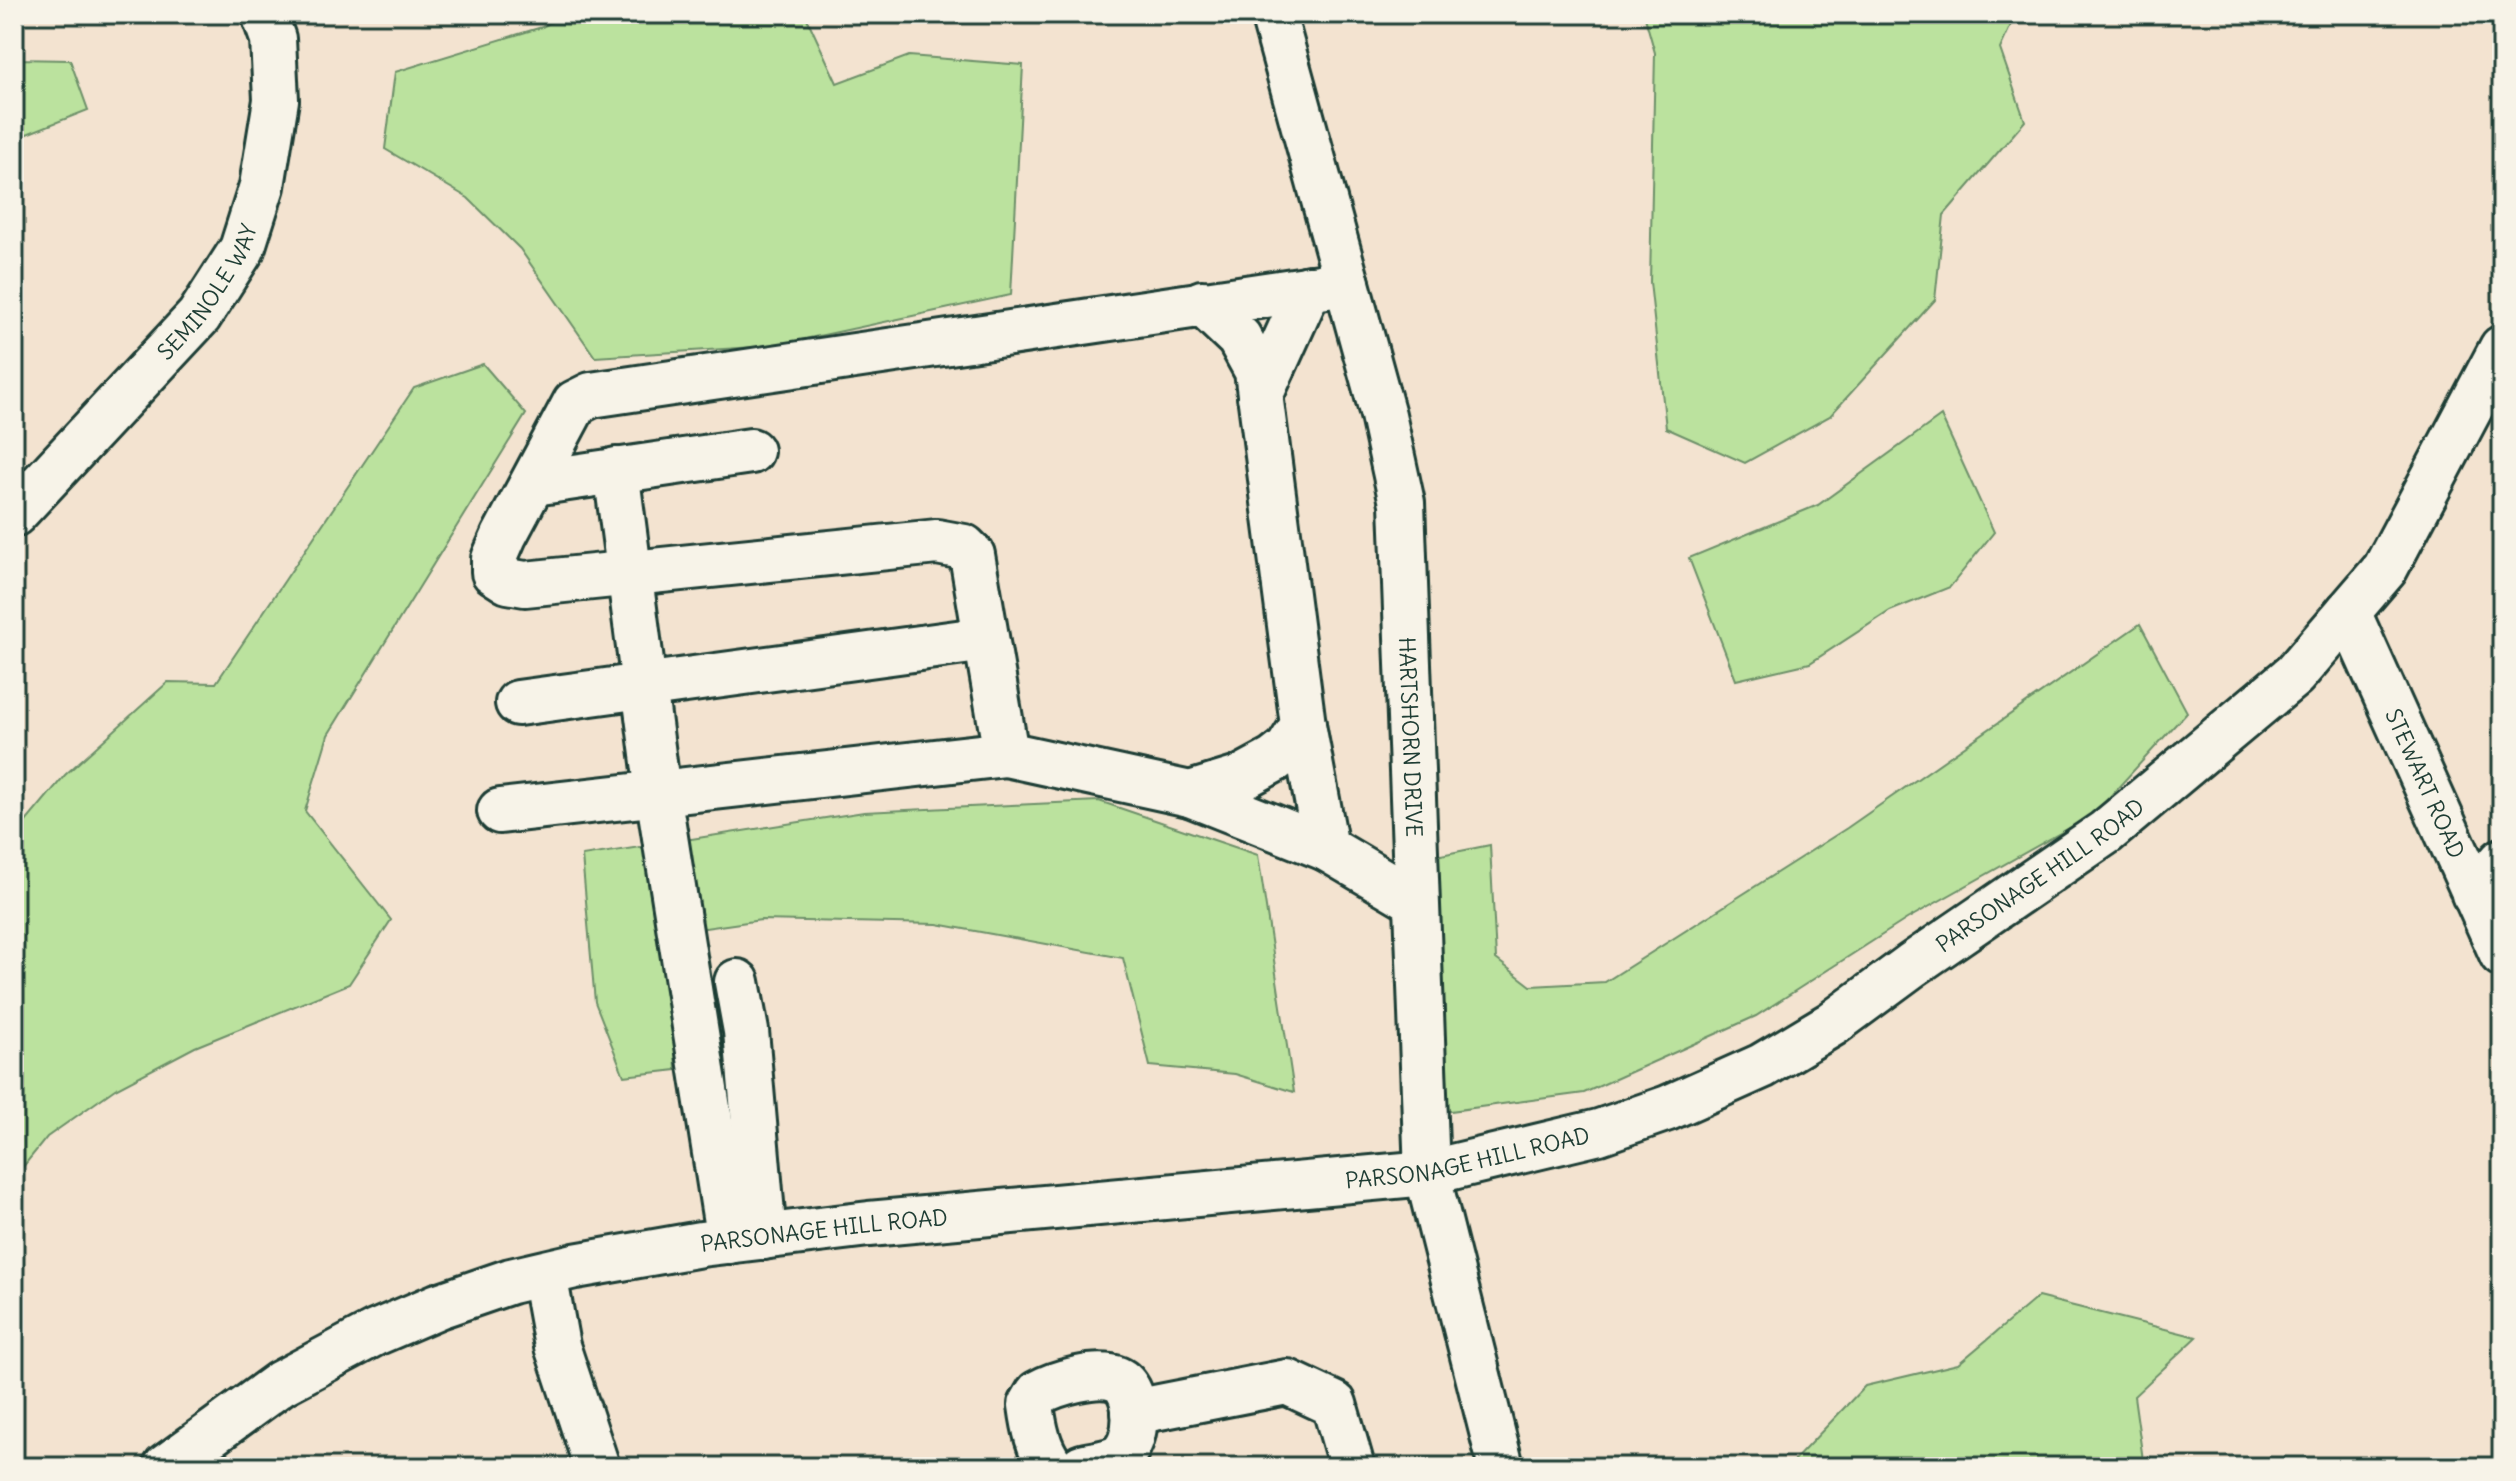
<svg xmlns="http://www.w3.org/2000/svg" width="2516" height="1481" font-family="Delius,sans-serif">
<rect width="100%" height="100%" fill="#f3e3d0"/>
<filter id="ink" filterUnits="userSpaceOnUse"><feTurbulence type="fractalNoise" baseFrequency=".0125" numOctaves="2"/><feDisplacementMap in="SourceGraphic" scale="16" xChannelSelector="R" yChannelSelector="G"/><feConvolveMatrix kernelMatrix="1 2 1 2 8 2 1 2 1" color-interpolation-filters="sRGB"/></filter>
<g filter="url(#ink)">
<path fill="#bbe29e" stroke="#6d9069" stroke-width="2" d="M566 14H805L837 83 909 56 1023 65 1011 295 772 346 595 357 520 249 468 198 385 149 395 72 542 27Z
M1644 14H2016L2000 49 2025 121 1944 215 1935 300 1830 416 1745 463 1666 428 1650 282 1655 53Z
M14 59 70 60 88 110 14 139Z
M483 364 526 414 328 735 305 811 391 920 349 984 195 1047 115 1089 47 1137 14 1178V836L65 775 168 682 216 683 414 388Z
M1941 416 1994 532 1950 587 1890 611 1810 663 1736 680 1689 558 1818 505Z
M2140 624 2187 712 2094 814 1907 919 1756 1016 1584 1093 1443 1112 1426 858 1490 845 1496 959 1531 986 1605 982 1847 828Z
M1099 801 1258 855 1294 1092 1235 1074 1150 1066 1123 958 937 924 761 920 670 933 676 1070 624 1076 595 1002 582 856 864 812Z
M2038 1297 2197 1337 2134 1396 2144 1467H1788L1865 1386 1958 1364Z"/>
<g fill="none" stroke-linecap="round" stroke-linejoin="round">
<defs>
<g id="minor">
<path id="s1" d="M1273 14 1383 415 1402 503 1427 1173 1501 1467"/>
<path d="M1260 396 1309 288"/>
<path d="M616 470 658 793 729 1241"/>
<path d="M534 483 751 451"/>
<path id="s2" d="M14 514 199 316 242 249 262 186 276 100 273 39 264 14"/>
<path id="s3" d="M2348 612 2502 954"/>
<path d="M518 703 986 639"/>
<path d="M1006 754 1190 794 1239 779 1274 760 1288 749 1303 725 1257 371 1239 338 1202 303"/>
<path d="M1190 794 1326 848 1303 725"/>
<path d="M500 811 1006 754 972 555 964 547 937 542 525 584 508 581 494 572V559L504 536 575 403 591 395 1347 283"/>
<path d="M1326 848 1416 901"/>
<path d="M2474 894 2502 861"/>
<path d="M737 982 746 1031 764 1237"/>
<path d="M544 1274 557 1346 597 1467"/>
<path d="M1134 1412 1287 1382 1334 1404 1352 1467"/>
<path id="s4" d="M166 1467 281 1383 375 1333 438 1306 511 1281 575 1266 701 1244 869 1224 1427 1173 1599 1132 1668 1108 1762 1066 1832 1024 1912 965 2106 832 2294 675 2385 569 2502 348"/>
<path d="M1052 1467C1038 1449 1034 1427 1031 1405L1038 1393C1056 1383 1097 1371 1117 1379 1140 1389 1140 1443 1119 1457 1110 1463 1093 1464 1082 1467"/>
</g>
</defs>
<use href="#minor" stroke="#1f3d34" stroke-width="50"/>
<use href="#minor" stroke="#f7f3e8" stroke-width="44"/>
</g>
</g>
<g text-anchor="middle" stroke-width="7" stroke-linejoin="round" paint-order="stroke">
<g font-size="22" fill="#1f3d34" stroke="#f7f3e8">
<text dy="8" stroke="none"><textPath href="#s2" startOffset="296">SEMINOLE WAY</textPath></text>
<text dy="8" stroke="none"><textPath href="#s1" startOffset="740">HARTSHORN DRIVE</textPath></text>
<text dy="8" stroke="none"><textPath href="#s3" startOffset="188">STEWART ROAD</textPath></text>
<text dy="8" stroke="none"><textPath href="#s4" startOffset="2008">PARSONAGE HILL ROAD</textPath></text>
<text dy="8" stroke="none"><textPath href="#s4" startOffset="1360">PARSONAGE HILL ROAD</textPath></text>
<text dy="8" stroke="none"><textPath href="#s4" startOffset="712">PARSONAGE HILL ROAD</textPath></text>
</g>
</g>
<rect width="2516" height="1481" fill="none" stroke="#f7f3e8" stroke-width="48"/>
<rect x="24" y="24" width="2468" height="1433" fill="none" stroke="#1f3d34" stroke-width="3" filter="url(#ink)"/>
</svg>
